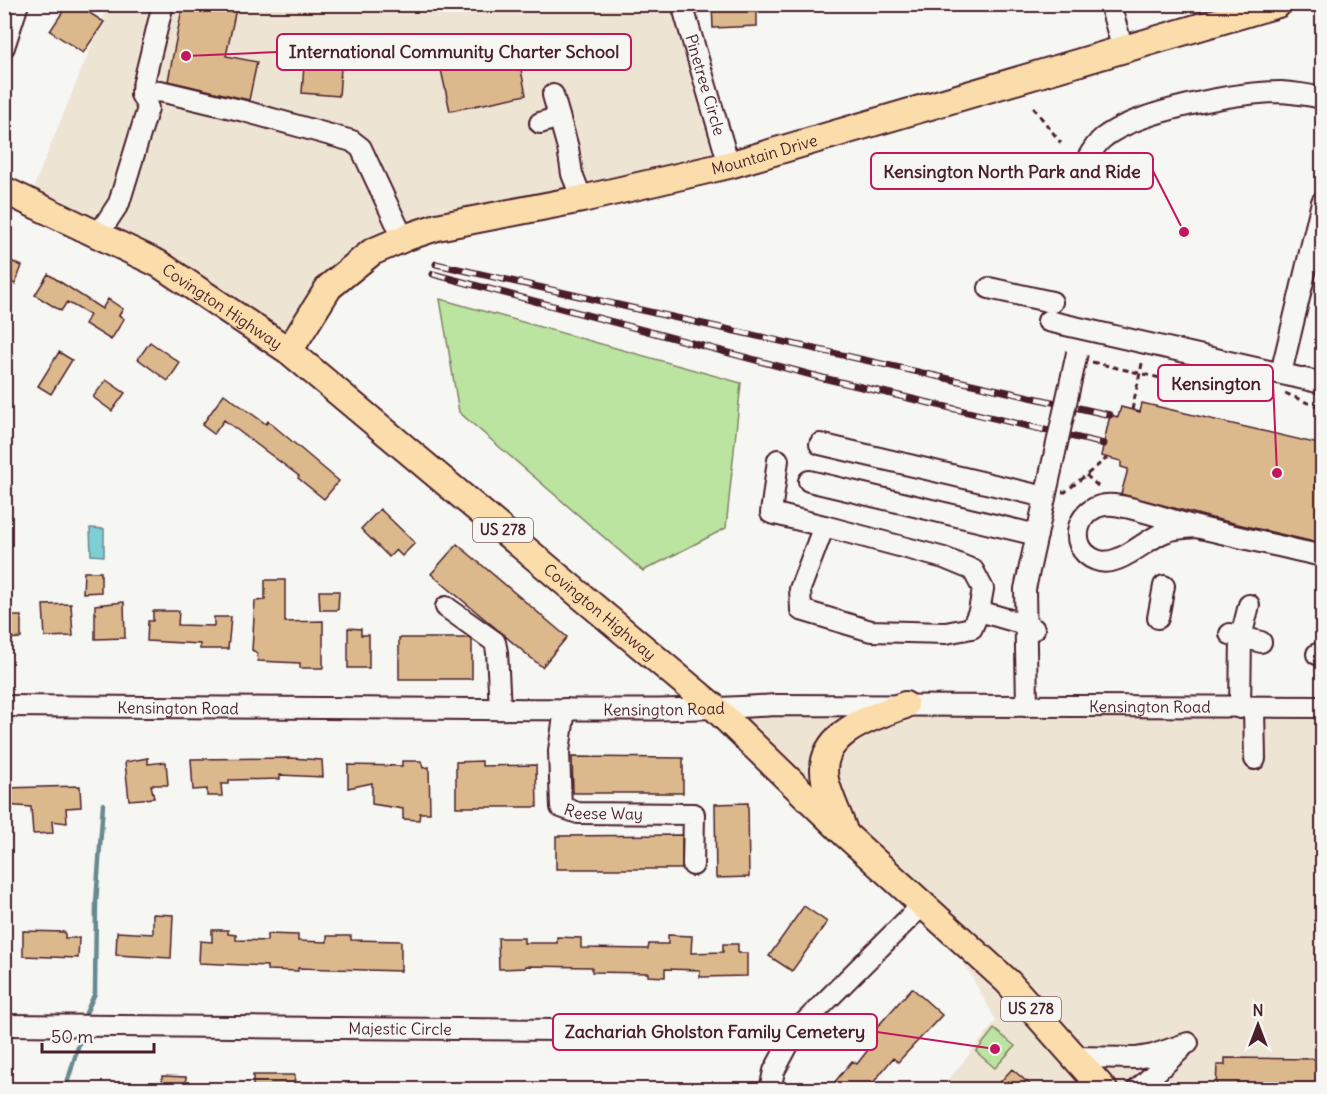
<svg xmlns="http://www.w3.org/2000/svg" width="1327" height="1094" font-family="Delius,sans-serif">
<rect width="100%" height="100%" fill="#f6f6f2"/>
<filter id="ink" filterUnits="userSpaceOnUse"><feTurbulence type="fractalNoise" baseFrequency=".0167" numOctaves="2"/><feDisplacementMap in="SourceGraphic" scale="12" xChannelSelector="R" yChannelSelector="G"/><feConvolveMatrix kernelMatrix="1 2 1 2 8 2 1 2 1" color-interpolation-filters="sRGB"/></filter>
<g filter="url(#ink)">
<path fill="#eee4d4" d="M108 5H685L732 152 400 238 289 351 30 212 36 181Z
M1322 700V1089H941L996 1021 929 899 716 709Z"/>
<path fill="#bbe4a1" stroke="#828266" stroke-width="1.5" d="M440 299 741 383 726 528 643 571 459 412Z
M994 1029 1015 1046 995 1068 976 1052Z"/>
<path fill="#7dcfd4" stroke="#698990" stroke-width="1.5" d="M90 528 104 529V556L91 555Z"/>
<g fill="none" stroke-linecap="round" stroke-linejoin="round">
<path stroke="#698990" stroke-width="4.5" d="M86 1013 95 993 96 903 103 804
M65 1090 81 1037"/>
</g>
<path fill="#dbb98d" stroke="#4a1f2b" stroke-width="1.5" d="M68 4H93L88 12 104 22 83 53 50 31Z
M183 4H237L226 56 257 62 249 100 168 81Z
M712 4H757V26L713 28Z
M514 35 526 95 450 111 437 51Z
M304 65 341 68 339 96 302 93Z
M4 258 22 266 15 284 4 279Z
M48 274 102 309 108 299 123 309 119 315 124 319 111 340 85 324 90 315 67 302 61 311 35 295Z
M150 342 180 363 168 381 138 359Z
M59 352 72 360 51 394 38 386Z
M106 380 125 393 112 411 93 397Z
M224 394 266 424 268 421 339 481 324 499 298 478 299 476 224 420 214 434 202 425Z
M1142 403 1323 445V544L1212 518 1121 494 1128 469 1121 467V461L1101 456 1110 415 1118 417 1121 407 1140 412Z
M380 509 415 543 402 556 396 550 389 557 361 529Z
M457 544 567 637 542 667 431 574Z
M84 572H101V592L83 593Z
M265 580H285V622L323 621V668H300V663L258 661 257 653 252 650 255 601 265 600Z
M319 591H339L338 610H320Z
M124 602 125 638 95 639V605Z
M71 604 73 636 45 637 43 605Z
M153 611H179L178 625 214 626V617H231L228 649H200V644L147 641 148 621H153Z
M4 616H21V638L4 639Z
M348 628 361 629V635H369V668H348Z
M399 638H469L472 640V679H399Z
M572 757 683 758V793H573Z
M148 758V764L166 762 168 785H151L154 798 129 800 125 762Z
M290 758 322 760 323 777 280 775V779L229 780V784H221L222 796H207V789L193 790 191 759Z
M402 761H421L423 768 429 767 430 813H420L419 820 403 819V809L372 804V783L348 788V765L402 766Z
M482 761V766L536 765 537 807H456V762Z
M80 786 81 807 66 808 67 823 52 821 53 833 33 834 31 807 4 805V788Z
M748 803 749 877 716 878 715 804Z
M682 835V869H556V836Z
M804 906 827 922 792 971 769 956Z
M153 914 173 915 171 958 116 955 117 932 153 934Z
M212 930H228V934L236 935V940L267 941V934L298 935V941L327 942V936H351V940L401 941V971L298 968V971L267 970V966L199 963 200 941 212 942Z
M23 931 65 932V938H79L78 958 23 956Z
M668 935 692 936 691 953 723 952V944H738V953H747V976L700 977V970L665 969V977L648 976V973L592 972V967L525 966V968L499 969 498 938H524V943H557V937L581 938V948L648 949 649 944H668Z
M912 988 942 1015 898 1062 893 1058 868 1089H829L852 1061 857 1064 875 1041 869 1036Z
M1225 1058 1323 1059V1089H1216L1217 1065H1225Z
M1012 1069 1035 1089H994Z
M253 1075H295L294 1089H253Z
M162 1076 186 1077V1089H162Z"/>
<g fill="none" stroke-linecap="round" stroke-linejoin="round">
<defs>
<g id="minor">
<path id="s1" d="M682 4 729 165"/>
<path d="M1110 4 1123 50"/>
<path d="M4 47 18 4"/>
<path d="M141 94 160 91 244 111 352 141 361 148 403 238"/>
<path d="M553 95 568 148 572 174 582 199"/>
<path d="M540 123 559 117"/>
<path d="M1082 168C1088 158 1094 145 1103 138 1137 111 1238 92 1281 92 1295 93 1309 95 1322 98"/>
<path d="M98 235 119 203 148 108 141 94 163 4"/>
<path d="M989 288 1052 302"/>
<path d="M1048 321 1322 383"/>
<path d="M1281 373 1322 202"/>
<path d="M820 444 1045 497"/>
<path d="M778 460 771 513 824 526"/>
<path d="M809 481 1037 535"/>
<path d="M1196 527C1186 528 1174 528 1165 532 1144 540 1118 569 1096 560 1064 548 1077 501 1114 505 1138 508 1169 520 1193 526 1236 537 1280 546 1322 556"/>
<path d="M446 607 495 642 497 652 500 709"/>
<path d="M979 611 983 589 973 570 944 558 824 526 800 589 801 610 871 631 946 633 972 628 979 611 1024 624 1034 629"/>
<path d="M1158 618 1164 586"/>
<path d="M1230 634 1261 642"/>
<path d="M1317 654H1322"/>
<path id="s2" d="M4 706C162 708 319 709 476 709 575 709 675 712 775 705L1322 707"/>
<path d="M1027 706 1025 589 1052 466"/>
<path d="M1240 708 1241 637 1249 605"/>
<path d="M1254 708 1255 759"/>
<path id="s3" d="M565 709 559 751 561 807 578 813 694 814 693 865"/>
<path id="s4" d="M4 1025 795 1032"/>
<path d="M1074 1057 1136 1058 1153 1055 1188 1043"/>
<path d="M770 1090 774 1071 795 1032 924 903"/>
<path d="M1137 1090 1181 1049"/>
</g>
<g id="major">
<path id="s5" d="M4 190 159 264 289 351 716 709 845 834 1008 982 1104 1090"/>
<path id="s6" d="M289 351 329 287 372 252 407 237 437 227 582 199 729 165 1278 4"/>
<path d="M843 828C837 812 829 796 825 780 816 733 871 718 905 705"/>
</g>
</defs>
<use href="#minor" stroke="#4a1f2b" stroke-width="24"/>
<use href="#major" stroke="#4a1f2b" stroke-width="30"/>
<path stroke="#4a1f2b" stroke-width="3" stroke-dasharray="6 4.5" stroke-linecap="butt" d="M1033 107 1061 143
M1092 362 1224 393 1227 379 1229 380
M1285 393 1310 404 1322 407
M1132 410 1143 359
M1086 475 1100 488
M1062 492H1065L1107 458"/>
<use href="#minor" stroke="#f6f6f2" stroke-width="20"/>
<use href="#major" stroke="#fbddab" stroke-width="26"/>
<defs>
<path id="rail" d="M436 264 1110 415
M433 274 823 378 1104 444"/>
</defs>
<use href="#rail" stroke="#4a1f2b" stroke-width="7"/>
<use href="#rail" stroke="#f6f6f2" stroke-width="4.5" stroke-dasharray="14" stroke-linecap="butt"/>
<defs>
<path id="minor-bridge" d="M1052 466 1077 353"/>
</defs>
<use href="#minor-bridge" stroke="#4a1f2b" stroke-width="24" stroke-linecap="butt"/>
<use href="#minor-bridge" stroke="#f6f6f2" stroke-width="20"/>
</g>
</g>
<g text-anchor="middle" stroke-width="4.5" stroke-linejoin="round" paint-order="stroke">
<g fill="#f6f6f2" stroke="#7e6067" stroke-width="1.5">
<rect x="473" y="518" width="60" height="24" rx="4.5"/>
<rect x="1001" y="997" width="60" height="24" rx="4.5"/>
</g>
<g font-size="15" font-weight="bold" fill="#4a1f2b">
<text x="503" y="535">US 278</text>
<text x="1031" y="1014">US 278</text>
</g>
<g font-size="16" fill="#4a1f2b" stroke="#f6f6f2">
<text dy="6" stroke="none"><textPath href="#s1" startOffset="84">Pinetree Circle</textPath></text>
<text dy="6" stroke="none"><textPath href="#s6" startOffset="536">Mountain Drive</textPath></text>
<text dy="6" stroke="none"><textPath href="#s5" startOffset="248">Covington Highway</textPath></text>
<text dy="6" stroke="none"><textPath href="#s5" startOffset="734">Covington Highway</textPath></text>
<text dy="6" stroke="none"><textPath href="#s2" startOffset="1146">Kensington Road</textPath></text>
<text dy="6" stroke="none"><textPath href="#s2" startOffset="174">Kensington Road</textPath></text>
<text dy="6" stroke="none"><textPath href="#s2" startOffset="660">Kensington Road</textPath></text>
<text dy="6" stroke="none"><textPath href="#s3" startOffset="142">Reese Way</textPath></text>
<text dy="6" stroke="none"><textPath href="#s4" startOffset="396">Majestic Circle</textPath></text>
</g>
</g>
<path fill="none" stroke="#c2185b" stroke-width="2" d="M186 56L277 52M1184 232L1153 171M1277 473L1273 383M995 1049L877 1032"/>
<g fill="#c2185b" stroke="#f6f6f2" stroke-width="2">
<circle cx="186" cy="56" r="6"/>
<circle cx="1184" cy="232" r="6"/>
<circle cx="1277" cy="473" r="6"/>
<circle cx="995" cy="1049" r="6"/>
</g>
<g fill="#f6f6f2" stroke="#c2185b" stroke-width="2">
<rect x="277" y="34" width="354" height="36" rx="6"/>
<rect x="871" y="153" width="282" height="36" rx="6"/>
<rect x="1158" y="365" width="115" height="36" rx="6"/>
<rect x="553" y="1014" width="324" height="36" rx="6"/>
</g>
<g font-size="18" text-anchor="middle" font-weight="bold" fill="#4a1f2b">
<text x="454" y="58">International Community Charter School</text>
<text x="1012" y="178">Kensington North Park and Ride</text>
<text x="1216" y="390">Kensington</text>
<text x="715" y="1038">Zachariah Gholston Family Cemetery</text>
</g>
<rect width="1327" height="1094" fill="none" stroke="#f6f6f2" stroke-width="24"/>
<rect x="12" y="12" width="1303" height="1070" fill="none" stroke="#4a1f2b" stroke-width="2" filter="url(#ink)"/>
<g transform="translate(1258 1025)" stroke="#f6f6f2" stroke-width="4.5" paint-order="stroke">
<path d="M0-4.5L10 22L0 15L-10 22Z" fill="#4a1f2b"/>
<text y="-9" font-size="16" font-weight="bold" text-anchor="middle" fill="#4a1f2b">N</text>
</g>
<path d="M42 1043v9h112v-9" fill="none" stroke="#4a1f2b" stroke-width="3"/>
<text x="51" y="1043" font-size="18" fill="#4a1f2b" stroke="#f6f6f2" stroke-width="4.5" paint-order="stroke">50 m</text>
</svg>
